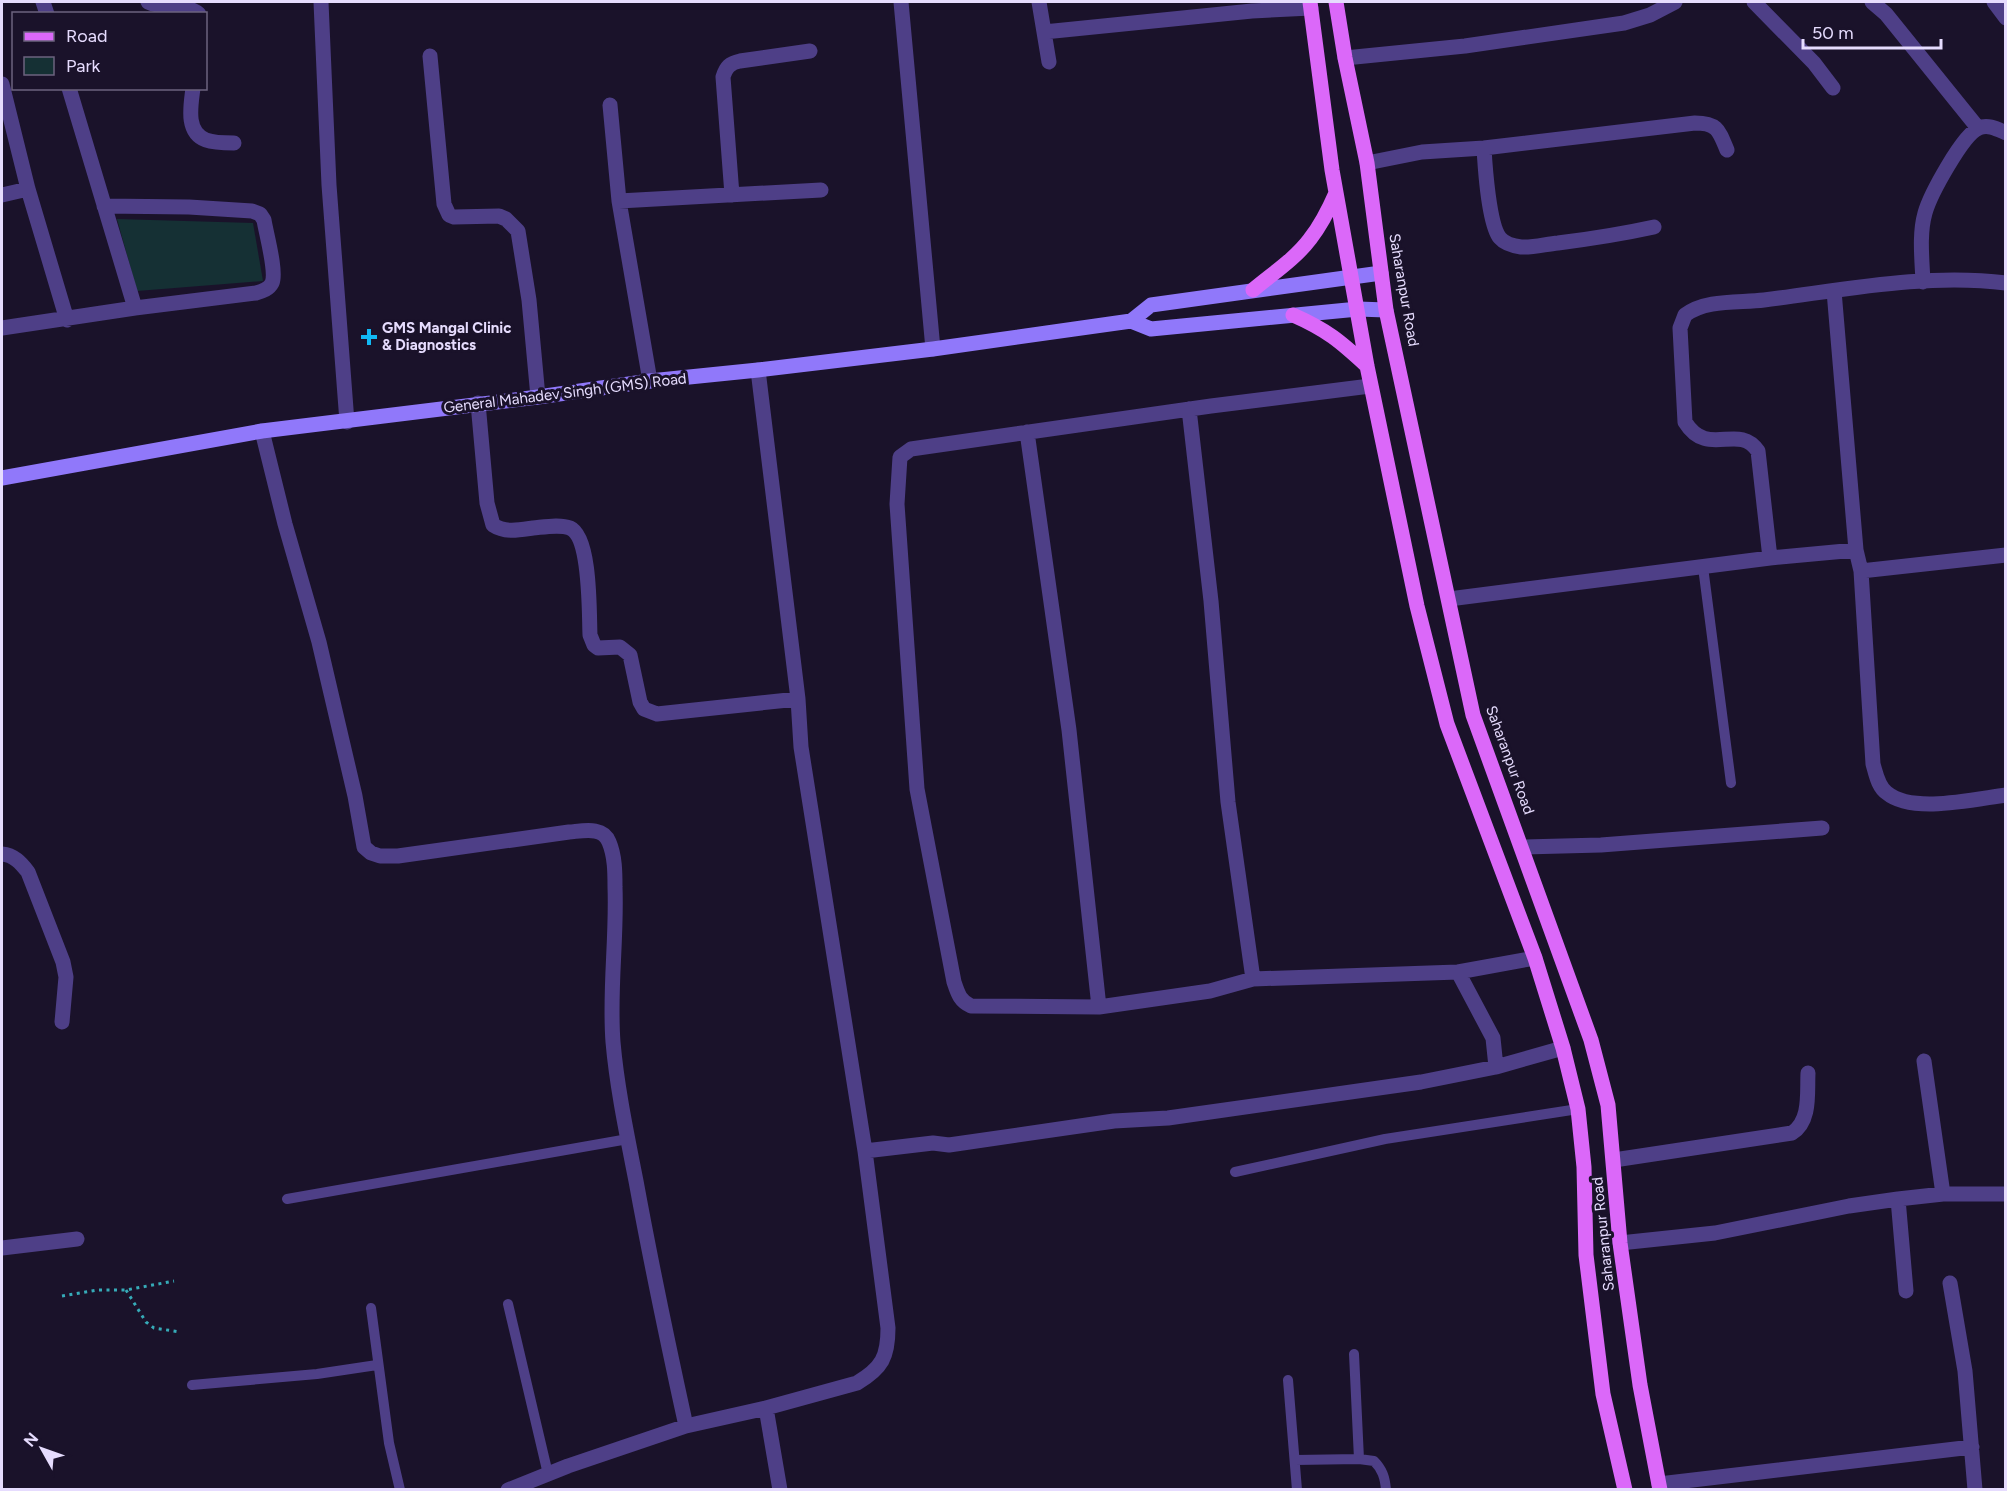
<svg xmlns="http://www.w3.org/2000/svg" width="2007" height="1491" font-family="Figtree,sans-serif">
<rect width="100%" height="100%" fill="#1a122a"/>
<path fill="#153034" d="M117 219 253 223 263 281 137 291Z"/>
<g fill="none" stroke-linecap="round" stroke-linejoin="round">
<path stroke="#36abb8" stroke-width="3" stroke-dasharray="3 4.5" stroke-linecap="butt" d="M126 1290 146 1322 154 1328 180 1332
M62 1296 97 1290H126L174 1281"/>
<path stroke="#4e3f87" stroke-width="10" d="M1703 567 1731 783
M1235 1172 1385 1139 1578 1109
M287 1199 628 1139
M508 1304 548 1474
M371 1308 389 1443 400 1490
M1354 1354 1359 1459 1374 1461C1382 1469 1385 1477 1386 1490
M1288 1380 1297 1490
M192 1385 317 1374 377 1365
M1295 1460 1359 1459"/>
<path stroke="#4e3f87" stroke-width="15" d="M43 2 47 14
M148 2C164 10 184 2 199 14
M321 2 329 185 347 422
M901 2 933 349
M1039 2 1049 62
M1754 2 1814 63 1833 88
M1872 2 1886 14 1978 128
M1994 2 2006 18
M1044 32 1252 11 1311 8
M430 56 444 204 449 215 454 217 499 216 506 219 518 231 529 300 538 397
M1345 58 1465 46 1624 23 1650 15 1675 2
M2 84 28 189 67 320
M69 88 135 308 256 293C263 291 269 289 272 283 277 272 266 233 264 220L260 214 252 211 189 207 104 206
M193 88C191 105 185 132 206 140 214 143 225 143 234 143
M610 105 619 201 650 381
M1484 148C1485 166 1489 225 1500 238 1505 244 1514 246 1521 247 1533 248 1546 244 1558 243 1590 239 1622 234 1654 227
M1367 163 1422 152 1484 148 1695 123C1718 123 1719 131 1727 150
M2 195 28 189
M732 195 723 77C726 67 730 63 740 61L810 51
M619 201 821 190
M1923 282C1922 259 1919 234 1925 213 1930 195 1963 134 1979 128 1988 124 1997 129 2006 133
M1834 291 1856 550 1861 571 1873 764C1876 774 1878 787 1887 793 1912 814 1975 799 2006 795
M2 328 135 308
M1370 386 1211 406 911 449 900 457 897 504 917 789 954 982C958 994 960 1001 971 1006L1099 1007 1210 991 1253 979 1458 972 1535 958
M478 403 487 503 493 525C505 533 519 530 533 528 544 527 560 524 570 528 591 537 589 614 590 635L594 645 598 648 620 647 630 655 640 702 644 709 657 714 798 699
M1189 409 1211 601 1228 802 1253 979
M262 431 285 524 319 642 355 796 364 847 371 853 380 856H398L569 832C583 831 603 826 609 842 615 856 615 873 615 887 617 939 609 990 613 1042 617 1088 627 1135 636 1181 651 1263 668 1344 686 1426
M1027 432 1069 730 1099 1007
M1770 558 1758 451C1738 422 1708 459 1685 422L1680 328 1685 315C1706 299 1739 303 1764 300 1844 290 1926 273 2006 283
M1861 571 2006 555
M1449 599 1770 558 1856 550
M1522 847 1601 845 1822 828
M2 854C14 855 21 863 28 872L63 962 66 977 62 1022
M1458 972 1493 1038 1496 1067
M1924 1061 1943 1194
M865 1151 933 1143 949 1145 1114 1121 1168 1118 1421 1082 1496 1067 1563 1048
M1614 1160 1792 1133C1811 1121 1807 1093 1808 1073
M1898 1199 1906 1291
M1620 1243 1715 1233 1849 1206 1898 1199 1943 1194H2006
M2 1248 77 1239
M1950 1283 1965 1371 1975 1490
M766 1408 780 1490
M1659 1484 1972 1447
M508 1490 568 1466 686 1426 766 1408 857 1383C882 1368 888 1357 888 1328L865 1151 801 747 798 699 758 370"/>
<path stroke="#9078fa" stroke-width="15" d="M1131 321 1151 305 1381 273
M2 478 262 431 538 397 650 381 758 370 933 349 1131 321 1151 329 1358 309 1386 310"/>
<path stroke="#db68f9" stroke-width="15" d="M1310 2 1332 170 1367 366 1417 606 1447 724 1535 958 1563 1048 1578 1109 1584 1167 1586 1255 1603 1394 1625 1490
M1336 2 1345 58 1367 163 1386 310 1473 715 1591 1040 1608 1105 1620 1243 1640 1385 1660 1490
M1253 290C1272 274 1295 259 1310 239 1321 225 1329 209 1336 193
M1293 315C1327 330 1340 341 1367 366"/>
</g>
<path fill="#11b9f5" stroke="#1a122a" stroke-width="2" d="M366 328h6v6h6v6h-6v6h-6v-6h-6v-6h6z"/>
<g text-anchor="middle" stroke-width="6" stroke-linejoin="round" paint-order="stroke">
<g font-size="15" fill="#e6dcfe" stroke="#1a122a">
<text transform="translate(1404 290) rotate(80)" y="5">Saharanpur Road</text>
<text transform="translate(565 393) rotate(-7)" y="5">General Mahadev Singh (GMS) Road</text>
<text transform="translate(1510 760) rotate(70)" y="5">Saharanpur Road</text>
<text transform="translate(1603 1234) rotate(-96)" y="5">Saharanpur Road</text>
</g>
<g font-size="15" font-weight="bold" fill="#e6dcfe" stroke="#1a122a" text-anchor="start">
<text x="382" y="333">GMS Mangal Clinic<tspan x="382" dy="17">&amp; Diagnostics</tspan></text>
</g>
</g>
<rect width="2007" height="1491" fill="none" stroke="#e6dcfe" stroke-width="6"/>
<rect x="12" y="12" width="195" height="78" fill="#1a122a" stroke="#6c637f" stroke-width="1.5"/>
<rect x="24" y="32" width="30" height="9" fill="#db68f9" stroke="#6c637f" stroke-width="1.5"/>
<text x="66" y="42" font-size="18" fill="#e6dcfe">Road</text>
<rect x="24" y="57" width="30" height="18" fill="#153034" stroke="#6c637f" stroke-width="1.5"/>
<text x="66" y="72" font-size="18" fill="#e6dcfe">Park</text>
<g transform="translate(42 1449) rotate(310)" stroke="#1a122a" stroke-width="4.5" paint-order="stroke">
<path d="M0-4.5L10 22L0 15L-10 22Z" fill="#e6dcfe"/>
<text y="-9" font-size="16" font-weight="bold" text-anchor="middle" fill="#e6dcfe">N</text>
</g>
<path d="M1803 39v9h138v-9" fill="none" stroke="#e6dcfe" stroke-width="3"/>
<text x="1812" y="39" font-size="18" fill="#e6dcfe" stroke="#1a122a" stroke-width="4.5" paint-order="stroke">50 m</text>
</svg>
